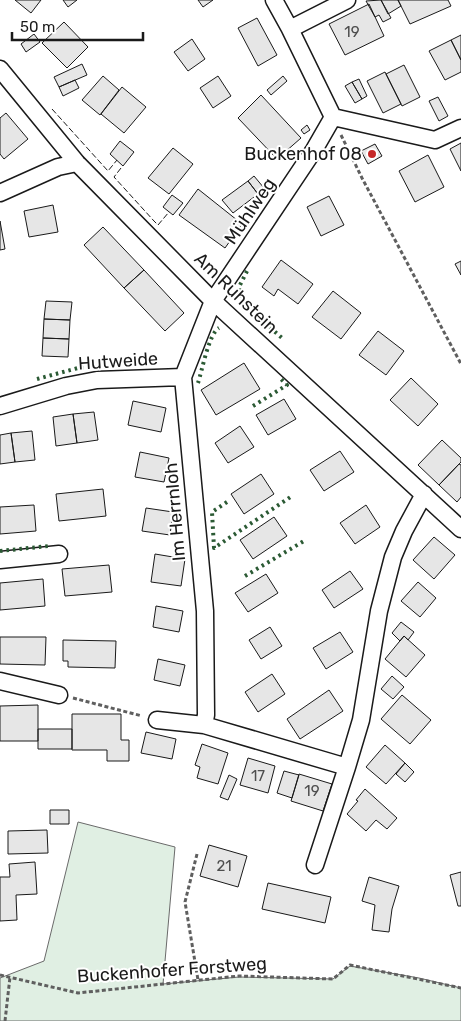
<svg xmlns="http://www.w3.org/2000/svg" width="461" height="1021" font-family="Rubik,sans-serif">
<rect width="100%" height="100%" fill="#fff"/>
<path fill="#e0efe3" stroke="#6a6a6a" d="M78 822 175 847 163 984 239 977 333 979 350 966 419 978 461 988V1021H0V978L44 961Z"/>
<path fill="#e6e6e6" stroke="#1a1a1a" d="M15 0H41L31 13Z
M63 0H77L68 7Z
M198 0H213L203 7Z
M381 0 391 18 383 22 379 15 375 17 366 1Z
M381 0H398L401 6 388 14Z
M398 0H448L451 6 410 24Z
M369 4 384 36 345 55 329 24Z
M257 18 277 55 258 66 238 28Z
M64 22 88 47 67 68 42 43Z
M34 34 40 42 26 52 21 44Z
M461 35V60L451 40Z
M192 39 205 59 188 71 174 52Z
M451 40 461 60V72L445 80 429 51Z
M82 64 87 75 59 87 54 77Z
M404 65 420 97 402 106 386 74Z
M385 72 401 104 383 113 367 81Z
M103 76 119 90 100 115 82 100Z
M218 76 231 96 213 108 200 88Z
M283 76 287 81 271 95 267 90Z
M359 79 367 96 362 99 352 82Z
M75 80 79 88 63 96 59 87Z
M352 82 362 99 355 103 345 86Z
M122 87 146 107 124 133 101 114Z
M261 95 301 138 277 159 238 118Z
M438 97 448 116 439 121 429 101Z
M6 113 28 139 4 159 0 154V118Z
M307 125 310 130 304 134 301 130Z
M120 141 134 152 123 166 110 154Z
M461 143V171L450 149Z
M375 144 382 156 368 164 361 151Z
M173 148 193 164 169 194 148 178Z
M428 155 444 187 415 202 399 171Z
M254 176 264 188 258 194 248 181Z
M248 181 258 194 233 213 222 200Z
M198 189 242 224 225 248 179 215Z
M172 195 183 203 173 215 163 207Z
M329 196 344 225 321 236 307 207Z
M53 205 58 232 29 237 24 211Z
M0 221 5 249 0 250Z
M103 227 144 270 124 288 84 245Z
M281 260 313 284 298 304 278 289 274 296 262 287Z
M461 261V275L455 264Z
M144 270 184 313 165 331 124 288Z
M333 291 361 313 341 339 312 317Z
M46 301 72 302 70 320 44 319Z
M44 319 70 320 69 339 43 338Z
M378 331 404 351 386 375 359 355Z
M43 338 69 339 68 357 42 356Z
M244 363 260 389 216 415 201 390Z
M411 378 438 404 418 426 390 400Z
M284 399 296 419 268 435 256 415Z
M133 401 166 408 161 432 128 425Z
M94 412 98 440 77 443 73 414Z
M73 414 77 443 56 446 53 417Z
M240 426 254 447 228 463 215 443Z
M32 431 35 460 15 462 11 433Z
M11 433 15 462 0 464V435Z
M442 440 461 458V462L439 485 418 465Z
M340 451 354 472 324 491 310 470Z
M140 452 169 458 164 482 135 477Z
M459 464 461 465V497L457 502 439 485Z
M261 474 274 494 244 514 231 494Z
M103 489 106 516 59 521 56 494Z
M34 505 36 531 0 534V507Z
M366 505 380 527 355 544 340 523Z
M146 508 173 512 170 535 142 531Z
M274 517 287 536 253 559 240 540Z
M434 537 455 555 434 579 413 560Z
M155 554 185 559 181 586 151 582Z
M109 565 112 592 65 596 62 569Z
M350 571 363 589 334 608 322 590Z
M266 574 278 593 248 612 235 593Z
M43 579 45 606 0 610V583Z
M418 582 436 598 420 617 401 601Z
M156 606 183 611 179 632 153 627Z
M401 622 414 632 408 640 404 636 400 641 392 633Z
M270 627 282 646 261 659 249 640Z
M340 632 353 652 326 669 313 648Z
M404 636 425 655 406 677 385 659Z
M0 637H46L45 665 0 664Z
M63 640 116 641 115 668 68 667V661H63Z
M158 659 185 665 180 686 154 680Z
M272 674 285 694 258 712 245 692Z
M392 676 404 687 393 699 381 689Z
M329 690 343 711 300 739 287 719Z
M402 695 431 720 410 744 381 719Z
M38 705V741H0V706Z
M72 714H121V740H129V761H107V750H72Z
M38 729H72V749H38Z
M146 732 176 739 172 759 141 753Z
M202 744 228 753 218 784 197 778 200 767 195 765Z
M385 745 405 763 386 784 366 767Z
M248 758 275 766 268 793 240 785Z
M405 763 414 772 405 782 396 774Z
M284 771 299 775 292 798 277 793Z
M299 774 332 784 323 811 291 801Z
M229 775 237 779 228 800 220 797Z
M365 789 397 818 387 829 376 820 366 831 347 814 358 801 356 800Z
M50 810H69V824H50Z
M47 830 48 853 8 854V831Z
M209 845 247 856 238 887 200 876Z
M35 862 37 894 16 895 17 920 0 921V877H10L9 864Z
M461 872V906H458L450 875Z
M369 877 399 886 392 909 389 932 372 930 375 905 362 901Z
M268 883 331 897 325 923 262 909Z"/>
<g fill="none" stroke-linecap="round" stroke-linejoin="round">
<defs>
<path id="street" d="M274 0 290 29 333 117 314 150 213 301 183 377 205 611 206 715 204 725 347 767 361 720 379 611 393 557 404 531 424 494
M290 29 347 0
M0 69 77 163 213 301 461 529
M333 117 435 140 461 128
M0 193 58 167 77 163
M0 406 66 386 97 380 183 377
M0 560 59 554
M0 681 59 695
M157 720 204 725
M315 865 347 767"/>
</defs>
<use href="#street" stroke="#1a1a1a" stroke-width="19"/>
<path stroke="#5f5f5f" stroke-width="3" stroke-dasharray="4 2.5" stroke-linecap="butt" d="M341 135 362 178 461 364
M73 698 142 716
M197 854 185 902 198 980
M0 975 78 993 239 976 333 979 350 965 461 988
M5 1021 10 977"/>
<use href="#street" stroke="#fff" stroke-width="16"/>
<path stroke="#2b5a34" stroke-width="4" stroke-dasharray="2.5 4" stroke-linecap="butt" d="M247 271 239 287 241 302 282 338
M37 379 78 368 92 367
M198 383C202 371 209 333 219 328
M253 406 287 385 281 379
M227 502 212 512 214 548 292 496
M0 551 49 546
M245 576 304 541"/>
<path stroke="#1a1a1a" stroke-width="1" stroke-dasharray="6 2.5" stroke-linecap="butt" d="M52 109 108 171 117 160
M121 168 114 177 154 221 158 225 169 212"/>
</g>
<circle fill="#c62828" stroke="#fff" stroke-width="2" cx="372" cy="154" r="5"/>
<g text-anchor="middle" stroke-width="4" stroke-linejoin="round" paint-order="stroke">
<g font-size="15" fill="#4d4d4d">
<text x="352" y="37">19</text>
<text x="258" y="781">17</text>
<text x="312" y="796">19</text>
<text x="224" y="871">21</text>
</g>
<g font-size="18" fill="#1a1a1a" stroke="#fff" text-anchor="end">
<text x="362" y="160">Buckenhof 08</text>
</g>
<g font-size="18" fill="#1a1a1a" stroke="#fff">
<text transform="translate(250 211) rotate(-56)" y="6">Mühlweg</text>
<text transform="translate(236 293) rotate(44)" y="6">Am Ruhstein</text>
<text transform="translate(118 361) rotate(-4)" y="6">Hutweide</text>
<text transform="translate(175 512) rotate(-95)" y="6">Im Herrnloh</text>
<text transform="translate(172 970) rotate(-4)" y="6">Buckenhofer Forstweg</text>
</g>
</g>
<path d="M12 32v8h131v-8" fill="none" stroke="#1a1a1a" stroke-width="2.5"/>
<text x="20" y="32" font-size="15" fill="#1a1a1a" stroke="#ffffff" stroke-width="4" paint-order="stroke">50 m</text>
</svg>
